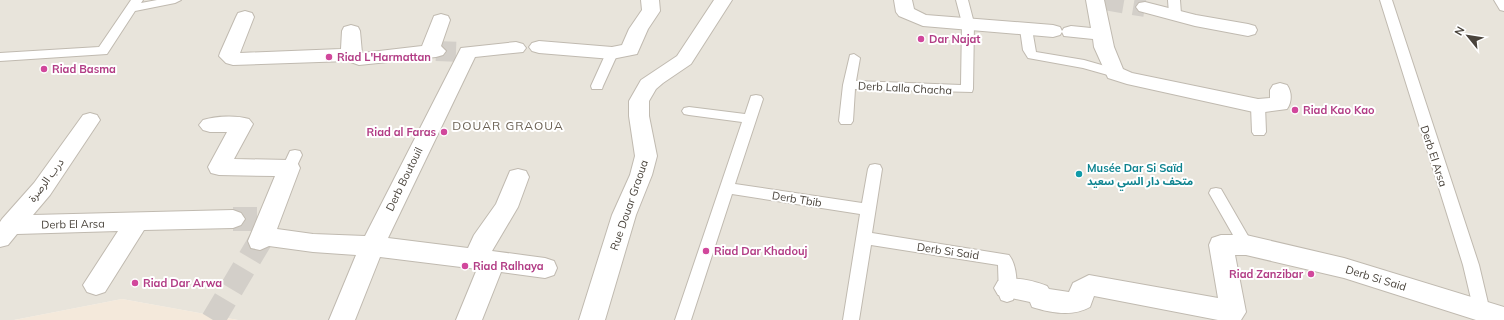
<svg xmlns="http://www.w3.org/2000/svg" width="1504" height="320" font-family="Mulish,'Noto Sans Arabic',sans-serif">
<rect width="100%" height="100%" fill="#f5f2ed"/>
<path fill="#e8e4db" d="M0 0H1504V320H238L122 299 14 320H0Z"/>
<path fill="#f4e9db" d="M122 299 238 320H14Z"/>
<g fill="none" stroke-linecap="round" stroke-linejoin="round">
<path stroke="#d3cfc9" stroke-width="20" stroke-dasharray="20 10" stroke-linecap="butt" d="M1104 0 1145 7
M436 51 464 52"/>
<path stroke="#d3cfc9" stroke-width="24" stroke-dasharray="24 12" stroke-linecap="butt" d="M233 219H260
M213 320 260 241"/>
<defs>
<path id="lane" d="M131 0H143L141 3 157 0H181L175 3 135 11 107 54 0 61V53L99 47Z
M956 0H968L974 23 973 89 972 92 855 89 853 121 851 124H841L839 121 843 85 850 55 854 54 860 58 856 81 961 85 962 23Z
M1168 0H1180L1181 14 1179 16 1175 17 1169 14Z
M1380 0H1392L1479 265 1492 320H1476L1463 265Z
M1494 0H1504V11L1500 10Z
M1026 25 1032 29 1036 52 1084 60 1119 70 1121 73 1119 76 1115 77 1083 68 1028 58 1023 50 1020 29Z
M612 49 618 53 603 86 602 89H592L591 86 606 53Z
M756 95 761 96 763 99 735 184 862 203 868 169 870 165 875 164 880 165 882 169 872 233 1009 255C1017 265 1019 288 1013 300L1007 302 1001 300 999 295 998 265 871 245 859 320H843L860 214 732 194 691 320H675L742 122 689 115 684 114 682 111 684 108 689 107 745 114 751 96Z
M1258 102 1263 103 1265 106 1266 132 1264 135H1254L1252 132 1251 106 1253 103Z
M295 150 300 151 302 155 294 172 289 173 284 172 282 168 290 151Z
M1216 188 1221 189 1251 241 1254 245 1251 249 1246 251 1241 249 1209 193 1211 189Z"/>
<path id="street" d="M641 0H659L660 11 648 29 637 54 612 59 539 53 532 51 529 47 532 43 539 41 612 47 622 45 629 29 642 10Z
M714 0H732L691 64 663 83 656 89 649 101V116L657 156 652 175 636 215 605 320H579L612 215 630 175 635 156 629 116V101L641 80 677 56Z
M894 0H912L914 9 926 15 1053 25 1060 27 1062 31 1064 28 1071 26 1091 28 1086 0H1104L1114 47 1123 69 1132 73 1258 99 1270 98V90L1273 85 1280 83 1287 85C1292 92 1292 102 1287 109L1258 113 1127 84 1108 78 1094 47 1093 39 1064 36 1062 32 1060 35 1053 37 923 26 899 16 896 12Z
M1145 2 1196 15 1248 24 1255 26 1257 30 1255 34 1248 36 1195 26 1139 11 1136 7 1139 3Z
M245 11 252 13 254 17 240 53 341 49 342 31 344 27 351 25 358 27 360 31 362 53 422 46 434 16 441 14 448 16 450 20 441 46 446 51 443 55 436 57 359 65 348 61 233 65 226 63 219 56 220 53 236 17 238 13Z
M516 42 523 44 526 48 523 52 475 57 388 238 468 248 474 235 496 204 510 171 518 169 526 171 529 177 518 207 492 251 545 258 554 261 557 268 554 275 545 278 501 272 482 320H456L477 269 380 257 355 320H329L356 255 313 252 269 246 260 250 251 248 248 241 275 176 219 175 211 173 208 167 227 132H210L203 130 199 125 203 120C216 116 236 115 249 119L253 124 234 159 289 160 297 162 300 168 277 229 313 234 365 236 461 48Z
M90 113 97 115 100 120 50 195 33 215 233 210 241 213 245 219 241 225 233 228 144 230 105 292 96 295 87 292 83 285 118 231 17 234 8 245 0 247V222L2 219 34 183 83 115Z
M1221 235H1246L1344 258 1504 307V320H1476L1344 278 1246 255H1235L1246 312 1241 320H1218L1094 296 1090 307C1073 317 1051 313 1032 307L1030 302 998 295 994 288 998 281C1013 276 1032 280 1047 286L1049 289 1069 292 1073 283 1089 275 1218 298 1209 245 1212 238Z"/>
</defs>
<use href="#lane" stroke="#c0bab0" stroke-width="2"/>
<use href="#street" stroke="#c0bab0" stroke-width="2"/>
<use href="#lane" fill="#fff" fill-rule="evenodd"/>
<use href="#street" fill="#fff" fill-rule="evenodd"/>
</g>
<g fill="#d1479c" stroke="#fff" stroke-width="1.5">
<circle cx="921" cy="39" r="4"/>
<circle cx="329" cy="57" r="4"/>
<circle cx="44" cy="69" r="4"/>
<circle cx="1295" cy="110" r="4"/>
<circle cx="444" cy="132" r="4"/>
<circle cx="706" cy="251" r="4"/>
<circle cx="465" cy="266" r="4"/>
<circle cx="1311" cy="274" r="4"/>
<circle cx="135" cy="283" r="4"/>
</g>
<circle fill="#0f9aa8" stroke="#fff" stroke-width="1.5" cx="1079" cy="174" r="4"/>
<g text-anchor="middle" stroke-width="4" stroke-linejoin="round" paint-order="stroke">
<g font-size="11" font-weight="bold" fill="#b23c85" stroke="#fff" text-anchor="start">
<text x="929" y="43">Dar Najat</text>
<text x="337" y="61">Riad L'Harmattan</text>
<text x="52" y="73">Riad Basma</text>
<text x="1303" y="114">Riad Kao Kao</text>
<text x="436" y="136" text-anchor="end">Riad al Faras</text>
<text x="714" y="255">Riad Dar Khadouj</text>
<text x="473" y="270">Riad Ralhaya</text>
<text x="1303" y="278" text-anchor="end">Riad Zanzibar</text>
<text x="143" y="287">Riad Dar Arwa</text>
</g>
<g font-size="11" fill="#49433b" stroke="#fff">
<text transform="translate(905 88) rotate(3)" y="4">Derb Lalla Chacha</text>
<text transform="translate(1434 156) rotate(72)" y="4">Derb El Arsa</text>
<text transform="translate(404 179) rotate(-64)" y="4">Derb Boutouil</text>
<text transform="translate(46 180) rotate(-53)" y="4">درب الرصرة</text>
<text transform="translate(797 199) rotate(9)" y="4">Derb Tbib</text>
<text transform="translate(629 205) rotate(-71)" y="4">Rue Douar Graoua</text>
<text transform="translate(73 224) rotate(-1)" y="4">Derb El Arsa</text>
<text transform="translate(948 251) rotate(8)" y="4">Derb Si Said</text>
<text transform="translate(1376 278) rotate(17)" y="4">Derb Si Said</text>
</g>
<g font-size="11" font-weight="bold" fill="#0d838f" stroke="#fff" text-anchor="start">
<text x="1087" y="172">Musée Dar Si Saïd<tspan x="1087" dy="13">متحف دار السي سعيد</tspan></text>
</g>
<g font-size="12" letter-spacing="1" fill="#6b6153" stroke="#fff">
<text x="508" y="130">DOUAR GRAOUA</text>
</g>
</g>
<g transform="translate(1468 36) rotate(300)" stroke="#ffffff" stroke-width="3" paint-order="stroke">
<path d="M0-3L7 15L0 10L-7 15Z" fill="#49433b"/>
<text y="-6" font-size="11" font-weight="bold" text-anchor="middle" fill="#49433b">N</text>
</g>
</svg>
